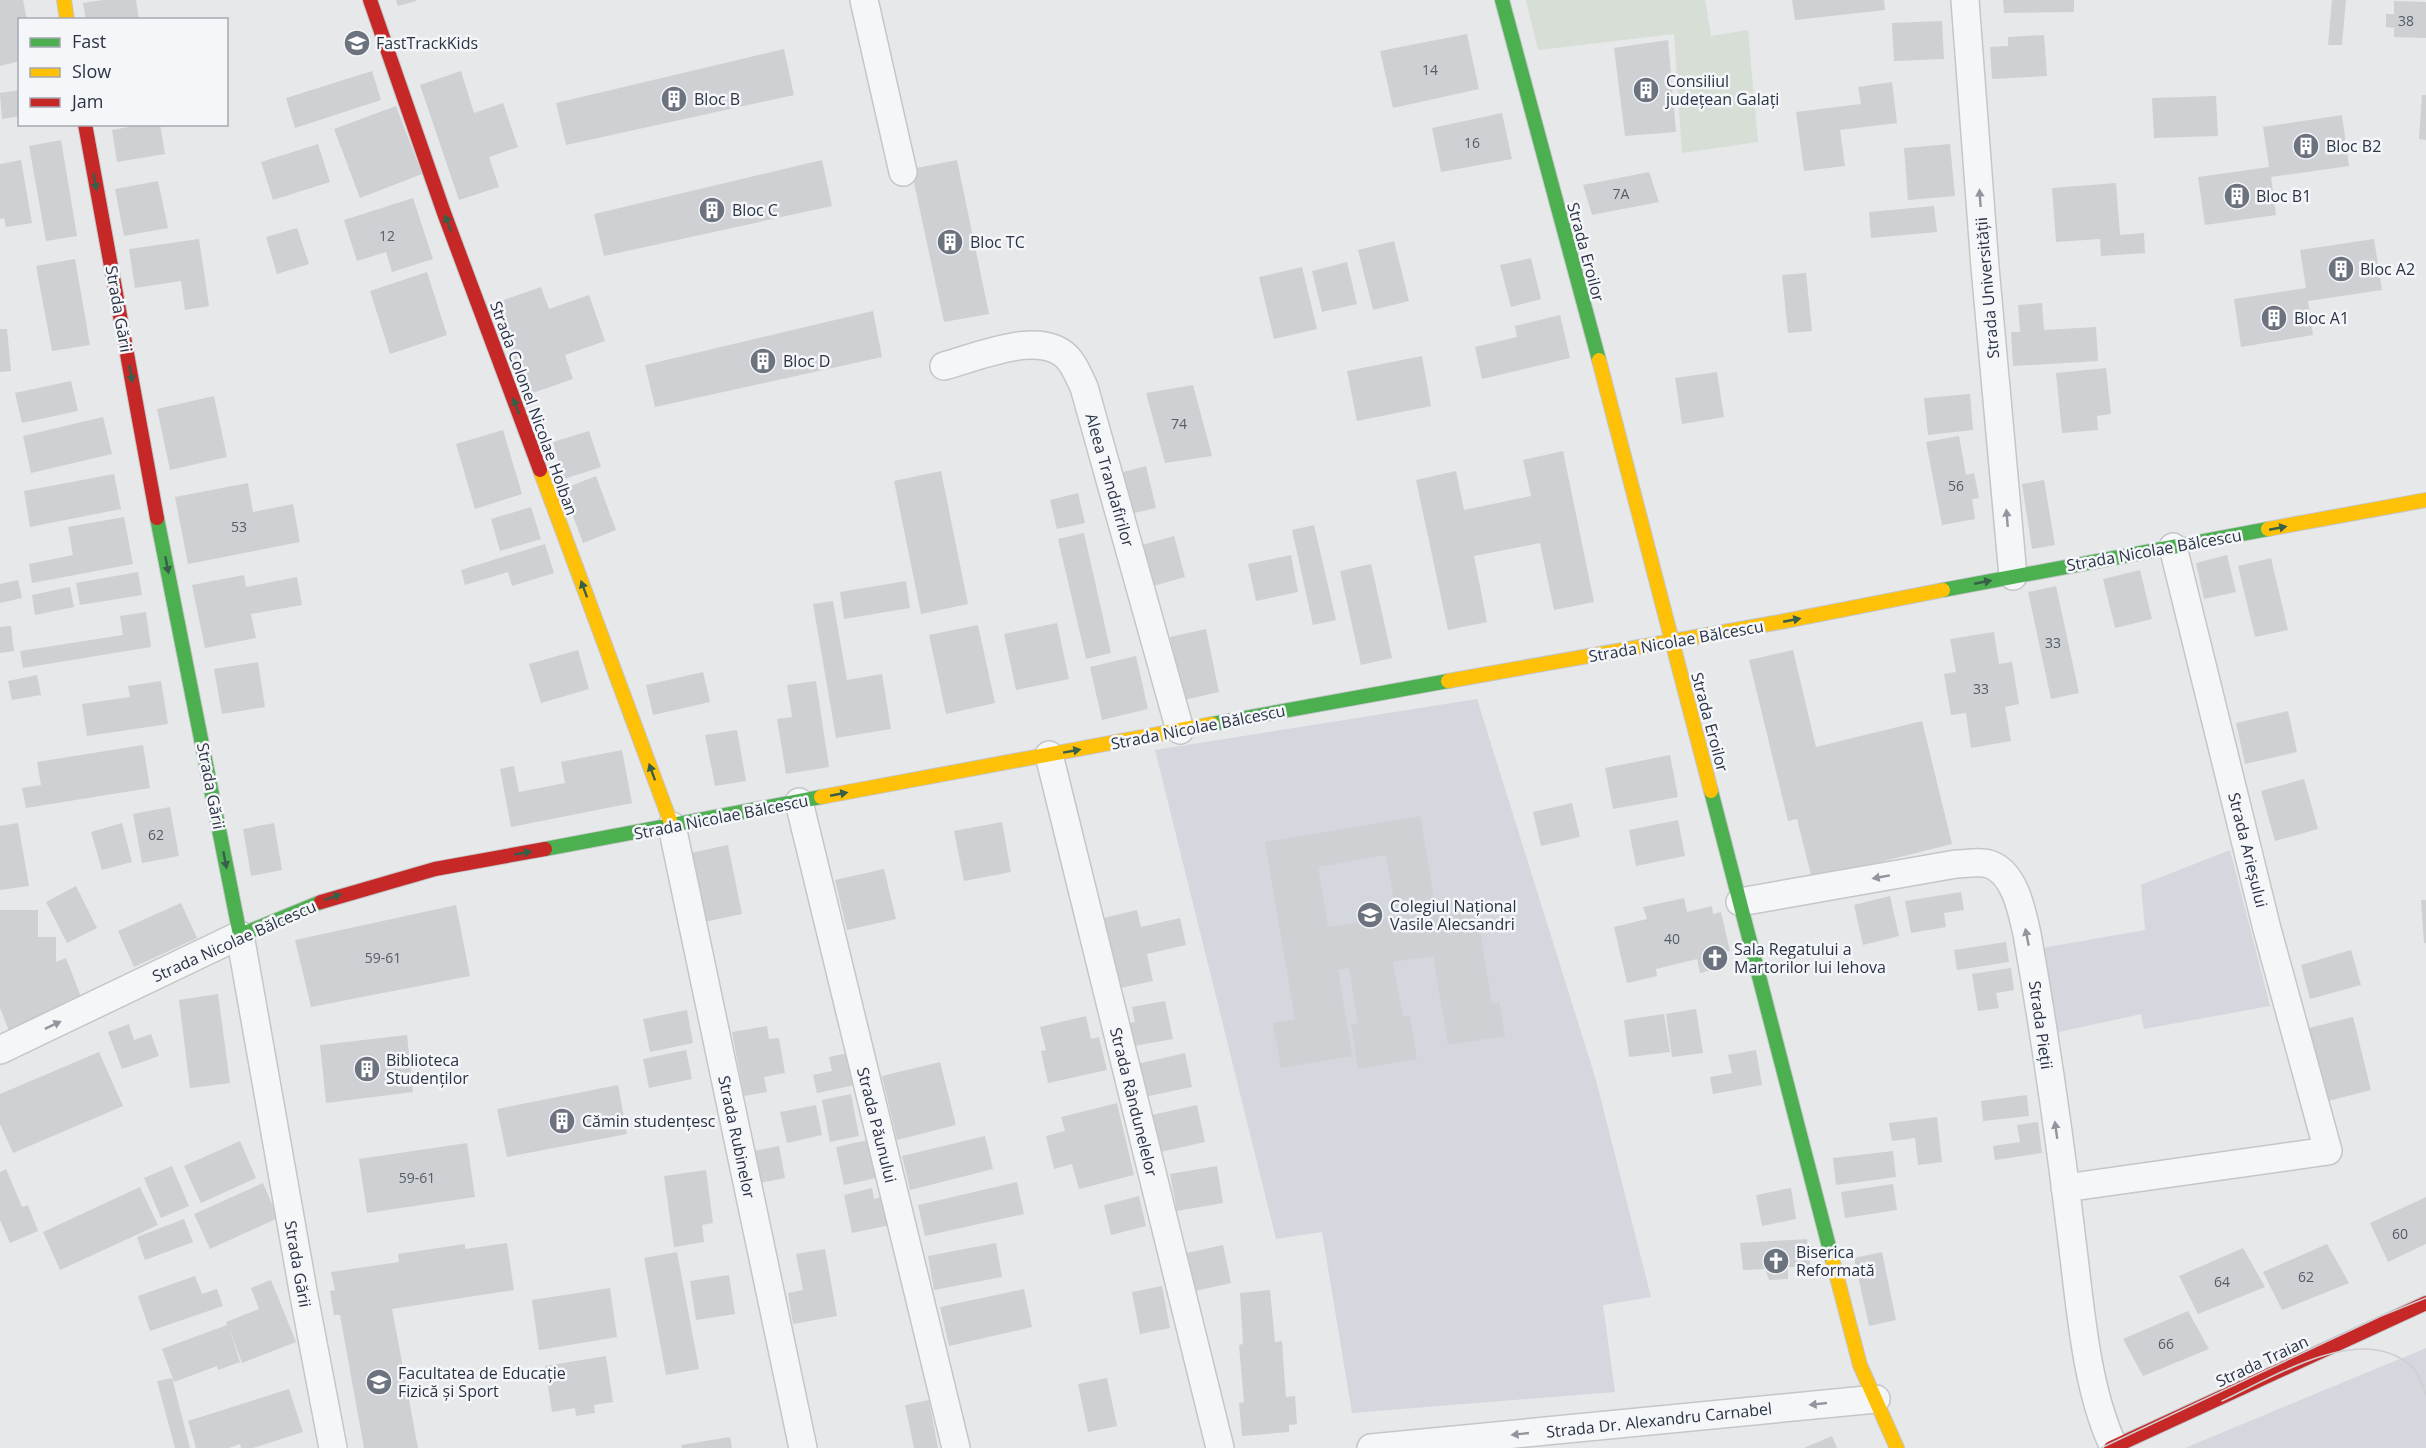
<svg xmlns="http://www.w3.org/2000/svg" width="2426" height="1448" font-family="'Open Sans',sans-serif">
<rect width="100%" height="100%" fill="#e6e8ea"/>
<path fill="#d4d7dd" d="M1477 699 1596 1080 1651 1297 1603 1305 1615 1392 1352 1413 1322 1232 1276 1239 1155 750Z
M2230 850 2270 1006 2144 1029 2141 1014 2055 1033 2042 948 2145 930 2141 885Z
M2426 1348V1448H2185Z"/>
<path fill="#d6ded6" d="M1526 0H1705L1711 36 1748 30 1758 142 1682 153 1674 34 1538 50Z"/>
<path fill="#ced0d3" fill-rule="evenodd" d="M0 0H23L27 20H20V61L0 66Z
M103 0H136L139 20H86L83 3Z
M396 0H416V1L398 6Z
M1792 0H1884L1885 10 1795 20Z
M2003 0H2074V12L2004 13Z
M2332 0H2346L2342 45H2328Z
M2394 1 2426 2V38L2394 37V28L2386 27V14H2394Z
M1942 21 1944 59 1894 61 1892 23Z
M1467 34 1479 89 1393 108 1380 51Z
M2044 35 2047 76 1992 79 1990 47 2008 46V37Z
M1668 40 1676 132 1625 136 1614 48Z
M784 49 794 95 566 145 556 103Z
M372 71 381 100 295 128 286 98Z
M461 71 474 113 503 103 518 147 489 157 499 187 459 200 420 85Z
M1892 82 1897 123 1840 130 1845 166 1804 171 1796 112 1861 104 1858 87Z
M20 90V116L2 119 0 93Z
M2422 95H2426V140L2419 139Z
M2216 96 2218 136 2154 138 2152 98Z
M396 106 422 174 360 198 334 129Z
M1502 113 1512 159 1441 172 1432 128Z
M2342 115 2349 166 2271 177 2276 215 2205 225 2198 177 2269 167 2263 127Z
M145 124H160L165 154 117 162 112 130Z
M61 140 77 236 46 241 29 146Z
M318 144 330 182 273 200 261 162Z
M1950 144 1955 196 1908 200 1904 148Z
M21 160 32 223 6 227 4 218 0 219V164Z
M822 160 832 206 604 256 594 214Z
M957 160 989 314 944 322 911 169Z
M1649 172 1659 202 1592 215 1583 185Z
M158 181 168 228 124 236 115 189Z
M2116 183 2120 235 2144 233 2145 253 2101 256 2100 239 2056 242 2052 188Z
M413 198 433 259 392 272 386 252 357 261 344 220Z
M1934 206 1937 232 1871 238 1869 212Z
M297 228 309 264 277 274 266 237Z
M199 239 209 306 185 310 181 281 135 288 129 249Z
M2374 239 2382 290 2308 301 2313 335 2241 347 2234 299 2306 288 2300 250Z
M1394 241 1409 301 1373 310 1358 250Z
M1531 258 1541 299 1511 307 1500 265Z
M75 259 90 345 52 351 36 266Z
M1347 262 1357 304 1322 312 1312 271Z
M1302 267 1317 329 1274 339 1259 277Z
M427 272 447 335 390 354 370 291Z
M1806 273 1812 331 1788 333 1782 275Z
M541 287 549 309 589 295 605 341 565 355 573 379 527 395 495 303Z
M2042 303 2044 330 2096 327 2098 361 2013 366 2011 332H2020L2018 305Z
M873 311 882 357 655 407 645 365Z
M1560 315 1570 358 1482 379 1475 347 1517 337 1515 326Z
M0 329H7L11 371 0 372Z
M1422 356 1431 406 1357 421 1347 371Z
M2106 368 2111 414 2097 416 2098 430 2062 433 2056 373Z
M1717 372 1724 417 1682 424 1675 378Z
M71 381 78 411 22 423 15 393Z
M1193 385 1212 456 1165 463 1146 393Z
M1970 394 1973 430 1928 435 1924 398Z
M214 396 227 457 170 470 157 409Z
M103 417 112 454 31 473 23 436Z
M503 430 522 494 475 509 456 444Z
M589 431 601 467 564 479 553 442Z
M1959 436 1966 475 1974 473 1979 498 1972 499 1975 519 1942 525 1926 442Z
M1563 451 1594 602 1554 610 1540 543 1474 556 1487 622 1448 630 1416 480 1456 471 1464 510 1531 496 1523 460Z
M1146 466 1156 508 1126 515 1116 474Z
M941 471 968 604 921 614 894 481Z
M114 474 121 509 30 527 24 491Z
M596 476 616 530 583 543 563 489Z
M2044 480 2055 545 2032 549 2022 484Z
M248 483 253 512 293 504 300 542 188 564 175 497Z
M1078 493 1085 523 1057 529 1050 500Z
M531 507 541 539 500 551 491 519Z
M124 517 133 564 32 583 29 564 73 555 68 527Z
M1314 525 1336 620 1313 625 1292 530Z
M1084 533 1111 653 1086 659 1058 539Z
M1174 536 1185 577 1146 588 1135 547Z
M545 544 554 573 512 586 508 572 465 585 461 570Z
M1291 555 1298 592 1256 601 1248 564Z
M2227 555 2236 592 2204 599 2196 563Z
M2271 558 2288 630 2255 637 2238 566Z
M1371 564 1392 658 1361 665 1340 571Z
M2140 570 2152 619 2115 628 2103 579Z
M138 572 142 595 80 605 76 583Z
M244 575 246 587 297 577 302 605 251 614 256 638 205 648 192 585Z
M18 580 22 598 0 603V584Z
M906 581 910 608 844 619 840 592Z
M2056 586 2079 693 2051 699 2028 592Z
M70 587 74 607 35 615 32 595Z
M833 601 847 680 882 674 891 729 836 738 813 604Z
M146 612 151 647 23 668 20 651 123 635 120 616Z
M1057 623 1069 679 1016 690 1004 634Z
M978 625 995 703 946 714 929 635Z
M11 626 14 651 0 653V627Z
M1206 629 1219 692 1184 700 1170 637Z
M1994 632 1999 664 2012 662 2019 704 2005 707 2011 741 1971 748 1966 713 1951 715 1944 674 1956 672 1950 639Z
M578 650 589 689 541 703 529 664Z
M1793 650 1816 747 1922 721 1952 844 1812 879 1797 819 1788 821 1749 660Z
M1136 656 1148 709 1102 720 1090 667Z
M258 662 265 707 222 714 214 669Z
M703 672 710 702 653 715 646 685Z
M37 675 41 695 12 700 8 681Z
M161 681 168 724 87 736 82 704 130 697 128 686Z
M816 681 829 767 786 774 777 719 792 717 787 685Z
M2288 711 2297 752 2245 764 2236 723Z
M737 730 746 781 715 786 705 735Z
M143 745 150 788 26 808 22 788 41 785 37 762Z
M622 750 632 803 511 827 500 769 514 766 519 792 565 783 561 762Z
M1670 755 1678 797 1613 809 1605 768Z
M2304 779 2318 829 2275 841 2261 791Z
M1572 803 1580 837 1541 846 1533 812Z
M170 807 179 856 142 863 133 814Z
M1420 816 1435 906 1475 899 1492 1004 1499 1002 1505 1036 1448 1045 1433 956 1393 962 1403 1017 1410 1016 1417 1059 1358 1069 1351 1024 1358 1023 1349 968 1338 970 1352 1056 1281 1068 1273 1023 1295 1019 1265 842ZM1386 855 1397 916 1328 927 1318 867Z
M1678 820 1685 856 1636 866 1629 830Z
M1002 822 1011 872 964 881 954 831Z
M18 823 29 886 0 890V826Z
M122 823 132 862 102 870 91 832Z
M274 823 282 870 251 876 243 829Z
M728 845 742 914 704 922 690 853Z
M884 869 896 919 847 930 835 880Z
M76 886 97 928 67 943 46 902Z
M1961 892 1964 910 1944 913 1946 927 1911 933 1905 901Z
M1890 896 1899 936 1863 945 1854 905Z
M1684 898 1687 912 1712 906 1713 914 1721 912 1730 951 1721 953 1725 967 1700 973 1697 959 1656 969 1657 976 1627 983 1614 927 1647 919 1643 907Z
M2421 900H2426V943H2424Z
M181 903 197 938 134 967 118 931Z
M456 905 470 976 311 1007 295 940Z
M0 910H38V937H56V962L66 958 83 1002 9 1031 0 1008Z
M1137 910 1141 927 1180 918 1186 945 1147 954 1153 981 1111 990 1095 920Z
M2006 942 2009 962 1957 970 1954 950Z
M2351 950 2361 985 2310 999 2301 965Z
M2011 968 2014 990 1996 993 1999 1008 1978 1011 1972 974Z
M218 994 230 1083 190 1088 179 1000Z
M1165 1001 1173 1039 1134 1046 1129 1023 1135 1022 1132 1007Z
M1696 1009 1703 1053 1672 1057 1666 1014Z
M687 1010 693 1043 650 1052 643 1019Z
M1664 1014 1670 1052 1629 1057 1624 1020Z
M1086 1016 1091 1039 1099 1037 1107 1070 1048 1083 1041 1051 1046 1050 1040 1027Z
M2353 1017 2371 1090 2328 1101 2309 1028Z
M129 1024 134 1040 151 1034 159 1056 122 1069 108 1032Z
M767 1026 769 1039 779 1038 785 1073 764 1077 767 1092 744 1096 732 1032Z
M407 1035 413 1092 326 1103 320 1045Z
M686 1050 692 1079 649 1088 643 1059Z
M1756 1050 1762 1085 1713 1094 1710 1077 1732 1073 1728 1055Z
M99 1052 123 1106 13 1153 0 1124V1094Z
M853 1052 860 1084 817 1093 813 1075 832 1071 829 1057Z
M1185 1053 1192 1087 1144 1097 1137 1064Z
M940 1062 956 1125 897 1140 882 1076Z
M618 1085 627 1134 507 1157 497 1109Z
M851 1094 859 1136 830 1142 822 1100Z
M2027 1095 2029 1116 1983 1121 1981 1101Z
M1117 1103 1134 1175 1079 1189 1072 1164 1054 1169 1046 1136 1065 1131 1061 1117Z
M816 1105 822 1135 787 1143 780 1112Z
M1197 1105 1205 1142 1160 1152 1152 1115Z
M1937 1117 1942 1162 1918 1165 1915 1138 1892 1141 1889 1123Z
M2038 1122 2042 1153 1995 1160 1993 1146 2020 1142 2017 1125Z
M985 1136 993 1169 910 1190 902 1156Z
M877 1138 885 1176 844 1185 836 1147Z
M240 1141 256 1178 201 1203 184 1166Z
M467 1143 475 1197 367 1213 359 1159Z
M779 1146 785 1178 754 1184 748 1152Z
M1893 1151 1896 1177 1836 1185 1833 1158Z
M172 1166 189 1206 161 1218 144 1178Z
M1217 1166 1223 1203 1177 1211 1170 1174Z
M6 1169 22 1207 28 1205 38 1231 10 1243 0 1220V1172Z
M706 1170 713 1223 702 1225 704 1242 674 1247 664 1176Z
M1017 1182 1024 1214 925 1236 918 1205Z
M263 1183 278 1218 210 1249 194 1214Z
M1893 1184 1897 1210 1845 1218 1841 1192Z
M140 1187 158 1225 60 1270 43 1232Z
M872 1188 874 1199 889 1195 895 1224 852 1233 844 1195Z
M1791 1188 1796 1219 1762 1226 1756 1195Z
M1139 1196 1146 1226 1111 1235 1104 1205Z
M2426 1197V1244L2388 1262 2370 1223Z
M184 1219 193 1242 145 1260 137 1237Z
M1807 1239 1808 1245 1814 1246 1815 1253 1810 1254V1267H1788V1279L1769 1280 1765 1269 1743 1270 1740 1243Z
M507 1243 514 1290 392 1309 418 1448H364L340 1315H334L330 1291 335 1290 331 1272 399 1262 398 1254 465 1244V1249Z
M996 1243 1002 1277 934 1290 928 1256Z
M2327 1244 2349 1283 2282 1310 2263 1272Z
M1223 1245 1231 1283 1195 1291 1187 1253Z
M2243 1248 2265 1287 2198 1314 2179 1276Z
M825 1249 837 1316 793 1324 788 1293 803 1290 796 1254Z
M677 1252 699 1369 666 1375 644 1258Z
M1882 1252 1896 1320 1869 1326 1854 1258Z
M729 1275 735 1314 696 1320 690 1281Z
M195 1276 202 1294 217 1289 223 1306 150 1331 138 1296Z
M271 1280 296 1342 242 1363 229 1328 240 1362 218 1370 217 1366 174 1382 162 1349 227 1325 226 1322 259 1309 251 1288Z
M1162 1286 1170 1328 1140 1334 1132 1292Z
M610 1288 617 1337 539 1350 532 1300Z
M1024 1289 1032 1327 949 1346 940 1307Z
M1270 1290 1275 1342 1282 1341 1286 1397 1295 1396 1297 1424 1289 1425V1432L1242 1436 1239 1403 1244 1402 1239 1345 1243 1344 1240 1293Z
M2188 1311 2209 1349 2143 1376 2123 1339Z
M606 1356 613 1402 594 1405 595 1413 576 1416 575 1408 552 1412 545 1366Z
M172 1378 190 1448H175L157 1381Z
M1107 1378 1117 1426 1088 1432 1078 1384Z
M289 1389 303 1432 253 1448H241L240 1444 229 1448H196L188 1421Z
M929 1400 938 1448H914L905 1405Z
M1832 1436 1837 1448H1804Z
M730 1437 732 1448H682L681 1445Z"/>
<g fill="none" stroke-linecap="round" stroke-linejoin="round">
<defs>
<path id="street" d="M864 0 903 172
M1965 0 1985 267 2013 576
M944 366C978 357 1046 326 1071 362 1076 369 1080 379 1084 387L1180 730
M1049 755 1220 1448
M799 802 956 1448
M672 826 803 1448
M1740 902 1956 864C1966 864 1979 861 1989 864 2015 872 2022 912 2027 934 2045 1036 2060 1139 2072 1241 2080 1304 2086 1390 2114 1447
M0 1050 240 935 304 1296 333 1448
M2065 1188 2328 1151 2267 929 2173 547
M1371 1448 1876 1399"/>
<path id="fast" d="M1502 0 1599 360
M157 518 240 935 321 902
M1943 590 2268 529
M1212 724 1448 681
M1711 791 1833 1262
M545 849 821 797"/>
<path id="slow" d="M64 0 67 20
M1599 360 1711 791
M540 470 672 826
M2268 529 2426 500
M1448 681 1780 622 1943 590
M821 797 1212 724
M1833 1262 1860 1365 1897 1448"/>
<path id="jam" d="M370 0 444 213 540 470
M85 124 157 518
M321 902 435 869 545 849
M2111 1448 2426 1303"/>
</defs>
<use href="#street" stroke="#c4c6c8" stroke-width="30"/>
<use href="#fast" stroke="#c4c6c8" stroke-width="16"/>
<use href="#slow" stroke="#c4c6c8" stroke-width="16"/>
<use href="#jam" stroke="#c4c6c8" stroke-width="16"/>
<use href="#street" stroke="#f5f6f7" stroke-width="27"/>
<use href="#fast" stroke="#4caf50" stroke-width="14"/>
<use href="#slow" stroke="#ffc107" stroke-width="14"/>
<use href="#jam" stroke="#c62828" stroke-width="14"/>
<path stroke="#cecfd2" stroke-width="1.5" d="M2222 1401C2269 1379 2346 1331 2396 1356 2404 1360 2413 1365 2417 1373 2421 1379 2423 1388 2426 1394
M2101 1448 2381 1316 2426 1298"/>
</g>
<defs><path id="oneway-solid" d="M-6-.8H1V-3.2L6.5 0L1 3.2V.8H-6Z" transform="scale(1.5)"/></defs>
<g fill="#375f49">
<use href="#oneway-solid" transform="translate(95 182) rotate(80)"/>
<use href="#oneway-solid" transform="translate(448 223) rotate(-111)"/>
<use href="#oneway-solid" transform="translate(131 374) rotate(80)"/>
<use href="#oneway-solid" transform="translate(516 406) rotate(-111)"/>
<use href="#oneway-solid" transform="translate(2278 528) rotate(-11)"/>
<use href="#oneway-solid" transform="translate(167 565) rotate(79)"/>
<use href="#oneway-solid" transform="translate(1983 582) rotate(-11)"/>
<use href="#oneway-solid" transform="translate(584 589) rotate(-110)"/>
<use href="#oneway-solid" transform="translate(1792 620) rotate(-11)"/>
<use href="#oneway-solid" transform="translate(1072 751) rotate(-10)"/>
<use href="#oneway-solid" transform="translate(652 772) rotate(-110)"/>
<use href="#oneway-solid" transform="translate(839 794) rotate(-11)"/>
<use href="#oneway-solid" transform="translate(523 853) rotate(-10)"/>
<use href="#oneway-solid" transform="translate(225 860) rotate(79)"/>
<use href="#oneway-solid" transform="translate(333 897) rotate(-19)"/>
</g>
<g fill="#90959e">
<use href="#oneway-solid" transform="translate(1980 198) rotate(-94)"/>
<use href="#oneway-solid" transform="translate(2007 518) rotate(-95)"/>
<use href="#oneway-solid" transform="translate(1881 877) rotate(170)"/>
<use href="#oneway-solid" transform="translate(2027 937) rotate(-101)"/>
<use href="#oneway-solid" transform="translate(53 1025) rotate(-25)"/>
<use href="#oneway-solid" transform="translate(2056 1130) rotate(-98)"/>
<use href="#oneway-solid" transform="translate(1818 1404) rotate(174)"/>
<use href="#oneway-solid" transform="translate(1520 1434) rotate(174)"/>
</g>
<defs>
<symbol id="school-disc" viewBox="-11 -11 22 22"><circle r="9.5" fill="#6c737f" stroke="#f4f6f9"/><path d="M0-5L7-2L0 1L-7-2ZM-4 1L0 2.5L4 1V4Q0 6-4 4Z" fill="#fff"/></symbol>
<symbol id="building-disc" viewBox="-11 -11 22 22"><circle r="9.5" fill="#6c737f" stroke="#f4f6f9"/><path d="M-4-6H4V6H1V3H-1V6H-4ZM-2.5-4.3h1.7v1.8h-1.7ZM.8-4.3h1.7v1.8H.8ZM-2.5-1h1.7V.8h-1.7ZM.8-1h1.7V.8H.8Z" fill="#fff"/></symbol>
<symbol id="university-disc" viewBox="-11 -11 22 22"><circle r="9.5" fill="#6c737f" stroke="#f4f6f9"/><path d="M0-5L7-2L0 1L-7-2ZM-4 1L0 2.5L4 1V4Q0 6-4 4Z" fill="#fff"/></symbol>
<symbol id="church-disc" viewBox="-11 -11 22 22"><circle r="9.5" fill="#6c737f" stroke="#f4f6f9"/><path d="M-1.2-6h2.4v3.5h3.3v2.4h-3.3V6h-2.4V-.1h-3.3v-2.4h3.3Z" fill="#fff"/></symbol>
</defs>
<g fill-rule="evenodd">
<use href="#school-disc" x="342" y="28" width="30" height="30"/>
<use href="#building-disc" x="1631" y="75" width="30" height="30"/>
<use href="#building-disc" x="659" y="84" width="30" height="30"/>
<use href="#building-disc" x="2291" y="131" width="30" height="30"/>
<use href="#building-disc" x="2222" y="181" width="30" height="30"/>
<use href="#building-disc" x="697" y="195" width="30" height="30"/>
<use href="#building-disc" x="935" y="227" width="30" height="30"/>
<use href="#building-disc" x="2326" y="254" width="30" height="30"/>
<use href="#building-disc" x="2259" y="303" width="30" height="30"/>
<use href="#building-disc" x="748" y="346" width="30" height="30"/>
<use href="#university-disc" x="1355" y="900" width="30" height="30"/>
<use href="#church-disc" x="1700" y="943" width="30" height="30"/>
<use href="#building-disc" x="352" y="1054" width="30" height="30"/>
<use href="#building-disc" x="547" y="1106" width="30" height="30"/>
<use href="#church-disc" x="1761" y="1246" width="30" height="30"/>
<use href="#university-disc" x="364" y="1367" width="30" height="30"/>
</g>
<g text-anchor="middle" stroke-width="5" stroke-linejoin="round" paint-order="stroke">
<g font-size="14" fill="#545c69">
<text x="2406" y="26">38</text>
<text x="1430" y="75">14</text>
<text x="1472" y="148">16</text>
<text x="1621" y="199">7A</text>
<text x="387" y="241">12</text>
<text x="1179" y="429">74</text>
<text x="1956" y="491">56</text>
<text x="239" y="532">53</text>
<text x="2053" y="648">33</text>
<text x="1981" y="694">33</text>
<text x="156" y="840">62</text>
<text x="1672" y="944">40</text>
<text x="383" y="963">59-61</text>
<text x="417" y="1183">59-61</text>
<text x="2400" y="1239">60</text>
<text x="2306" y="1282">62</text>
<text x="2222" y="1287">64</text>
<text x="2166" y="1349">66</text>
</g>
<g font-size="16" fill="#2b3445" stroke="#f4f6f9" text-anchor="start">
<text x="376" y="49">FastTrackKids</text>
<text x="1666" y="87">Consiliul<tspan x="1666" dy="18">județean Galați</tspan></text>
<text x="694" y="105">Bloc B</text>
<text x="2326" y="152">Bloc B2</text>
<text x="2256" y="202">Bloc B1</text>
<text x="732" y="216">Bloc C</text>
<text x="970" y="248">Bloc TC</text>
<text x="2360" y="275">Bloc A2</text>
<text x="2294" y="324">Bloc A1</text>
<text x="783" y="367">Bloc D</text>
<text x="1390" y="912">Colegiul Național<tspan x="1390" dy="18">Vasile Alecsandri</tspan></text>
<text x="1734" y="955">Sala Regatului a<tspan x="1734" dy="18">Martorilor lui Iehova</tspan></text>
<text x="386" y="1066">Biblioteca<tspan x="386" dy="18">Studenților</tspan></text>
<text x="582" y="1127">Cămin studențesc</text>
<text x="1796" y="1258">Biserica<tspan x="1796" dy="18">Reformată</tspan></text>
<text x="398" y="1379">Facultatea de Educație<tspan x="398" dy="18">Fizică și Sport</tspan></text>
</g>
<g font-size="16" fill="#2b3445" stroke="#f4f6f9">
<text transform="translate(1586 252) rotate(75)" y="6">Strada Eroilor</text>
<text transform="translate(1987 288) rotate(-95)" y="6">Strada Universității</text>
<text transform="translate(119 309) rotate(80)" y="6">Strada Gării</text>
<text transform="translate(534 408) rotate(70)" y="6">Strada Colonel Nicolae Holban</text>
<text transform="translate(1110 480) rotate(74)" y="6">Aleea Trandafirilor</text>
<text transform="translate(2154 550) rotate(-10)" y="6">Strada Nicolae Bălcescu</text>
<text transform="translate(1676 641) rotate(-10)" y="6">Strada Nicolae Bălcescu</text>
<text transform="translate(1710 722) rotate(75)" y="6">Strada Eroilor</text>
<text transform="translate(1198 727) rotate(-11)" y="6">Strada Nicolae Bălcescu</text>
<text transform="translate(211 786) rotate(79)" y="6">Strada Gării</text>
<text transform="translate(721 817) rotate(-11)" y="6">Strada Nicolae Bălcescu</text>
<text transform="translate(2248 850) rotate(76)" y="6">Strada Arieșului</text>
<text transform="translate(234 941) rotate(-24)" y="6">Strada Nicolae Bălcescu</text>
<text transform="translate(2041 1025) rotate(82)" y="6">Strada Pieții</text>
<text transform="translate(1134 1102) rotate(76)" y="6">Strada Rândunelelor</text>
<text transform="translate(877 1125) rotate(76)" y="6">Strada Păunului</text>
<text transform="translate(737 1137) rotate(78)" y="6">Strada Rubinelor</text>
<text transform="translate(298 1264) rotate(80)" y="6">Strada Gării</text>
<text transform="translate(2262 1361) rotate(-25)" y="6">Strada Traian</text>
<text transform="translate(1659 1420) rotate(-6)" y="6">Strada Dr. Alexandru Carnabel</text>
</g>
</g>
<rect x="18" y="18" width="210" height="108" fill="#f4f6f9" stroke="#a4a8b1" stroke-width="1.5"/>
<rect x="30" y="38" width="30" height="9" fill="#4caf50" stroke="#a4a8b1" stroke-width="1.5"/>
<text x="72" y="48" font-size="18" fill="#2b3445">Fast</text>
<rect x="30" y="68" width="30" height="9" fill="#ffc107" stroke="#a4a8b1" stroke-width="1.5"/>
<text x="72" y="78" font-size="18" fill="#2b3445">Slow</text>
<rect x="30" y="98" width="30" height="9" fill="#c62828" stroke="#a4a8b1" stroke-width="1.5"/>
<text x="72" y="108" font-size="18" fill="#2b3445">Jam</text>
</svg>
